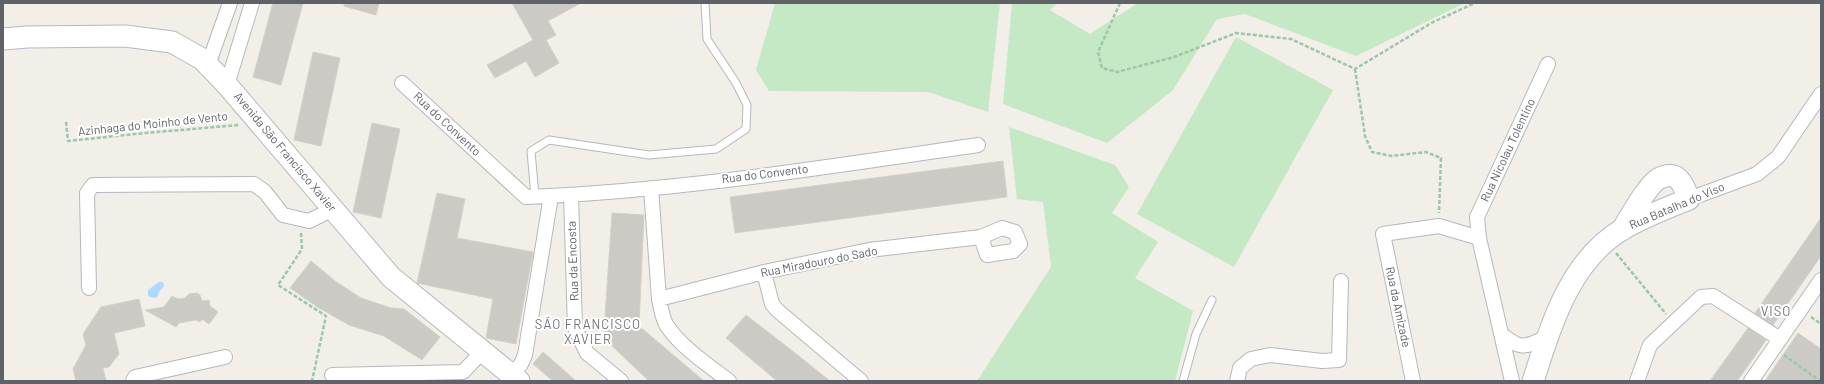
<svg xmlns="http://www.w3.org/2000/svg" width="1824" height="384" font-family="Barlow,sans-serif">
<rect width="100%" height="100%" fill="#f1efe8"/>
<path fill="#c5e8c5" d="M775 3H1000L988 112 928 92 769 91 756 70Z
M1012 3H1057L1050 10 1090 34 1138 3H1465L1356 56 1245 14 1217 19 1173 90 1107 143 1003 104Z
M1236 37 1333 90 1234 267 1137 214Z
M1009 127 1115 165 1129 187 1112 213 1158 242 1135 278 1193 311 1175 381H977L1051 267 1043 202 1017 199Z"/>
<path fill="#aadaff" d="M159 282H163L164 286 159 292 157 297 154 298 148 296V290Z"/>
<path fill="#cccac5" stroke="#d6d1c6" d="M273 3H303L281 85 253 77Z
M344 3H379L376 15 344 6Z
M512 3H581L548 21 556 35 546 40 559 63 535 77 526 61 495 78 487 65 533 40Z
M313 52 340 58 321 146 294 140Z
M372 123 400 129 381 218 353 212Z
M1003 161 1007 197 735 233 730 197Z
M437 193 465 199 457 238 533 252 516 344 486 338 493 299 417 283Z
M612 213 644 215 639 326 704 381H649L610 344 604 331Z
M1821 218V256L1773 325 1755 313Z
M311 261 335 281 361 298 391 308 404 309 440 337 422 360 384 336 349 325 319 308 290 288Z
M197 293 200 295 202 301 209 300 210 306 218 312 209 324 202 319 200 322 196 320 179 323 176 327 145 310 164 307 172 296 178 299 185 298 189 294Z
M139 299 145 326 114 333 119 354 109 367 103 368 106 381H76L73 369 86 345 83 334 101 307Z
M746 315 795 353 830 381H777L726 338Z
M1748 328 1766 340 1755 356 1737 381H1710Z
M1798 333 1821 349V381H1765Z
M543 352 576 381H553L533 364Z"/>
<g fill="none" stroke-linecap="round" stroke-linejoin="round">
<defs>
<path id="lane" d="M535 196 531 151 549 140 649 155 716 149 746 129 747 105 736 83 707 39 705 3
M1183 381 1196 334 1212 300"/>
<path id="street" d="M208 65 230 3
M402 83 526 197C677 191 828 167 978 145
M227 85 252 3
M651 188 659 299C661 308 662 318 667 326 682 348 708 365 729 381
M571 195 575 328 587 353 621 381
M1689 199 1757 174 1778 157 1821 94
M1479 238 1477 217 1548 64
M764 272 772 304 777 310 861 381
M89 288 87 193 93 185 254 184 265 192 283 215 309 221 333 209
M659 299 764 272 869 250 981 237 1002 228 1015 232 1020 244 1013 251 987 255 981 237
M1501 334C1522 350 1523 348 1547 337
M332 375 463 372 483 351
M512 375 521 364 525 355 551 196
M133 381 135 377 225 357
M1237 381 1240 368 1251 359 1270 355 1322 361 1339 360 1341 281
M1413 381 1383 234 1439 226 1479 238 1512 381
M1637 381 1650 345 1701 297 1713 296 1780 339
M1751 381 1821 280"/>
<path id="secondary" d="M3 39 27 37 125 36 172 42 202 59 227 85 391 277 519 381
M1533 381C1551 326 1569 261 1623 229 1643 217 1667 208 1689 199 1686 192 1683 182 1676 177 1672 174 1663 176 1658 179 1647 186 1630 217 1622 230"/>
</defs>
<use href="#lane" stroke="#b5b8bc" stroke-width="9"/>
<use href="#street" stroke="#b5b8bc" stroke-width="16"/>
<use href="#secondary" stroke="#b6babf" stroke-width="23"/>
<path stroke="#9cc7a9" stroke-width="2.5" stroke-dasharray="4 2" stroke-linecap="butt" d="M1120 3 1098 52 1102 68 1117 72 1174 57 1236 33 1291 39 1355 69 1433 22 1475 3
M1355 69 1365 136 1372 152 1391 156 1426 152 1441 158 1439 213
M66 122 68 141 145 133 239 125
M301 233 302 249 278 285 326 316 312 381
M1616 253 1666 314
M1811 317 1821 324
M1784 355 1820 381"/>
<use href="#lane" stroke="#fff" stroke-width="7"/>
<use href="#street" stroke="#fff" stroke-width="14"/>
<use href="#secondary" stroke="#fff" stroke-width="21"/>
</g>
<g text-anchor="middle" stroke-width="4" stroke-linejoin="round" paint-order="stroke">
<g font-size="12" fill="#5f6368" stroke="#fff">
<text transform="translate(153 124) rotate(-6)" y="4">Azinhaga do Moinho de Vento</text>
<text transform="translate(447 124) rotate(43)" y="4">Rua do Convento</text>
<text transform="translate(1508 150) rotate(-65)" y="4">Rua Nicolau Tolentino</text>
<text transform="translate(285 152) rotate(50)" y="4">Avenida São Francisco Xavier</text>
<text transform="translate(765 174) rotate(-7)" y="4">Rua do Convento</text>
<text transform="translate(1677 206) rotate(-23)" y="4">Rua Batalha do Viso</text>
<text transform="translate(573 261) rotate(-92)" y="4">Rua da Encosta</text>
<text transform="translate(819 262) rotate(-11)" y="4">Rua Miradouro do Sado</text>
<text transform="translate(1398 307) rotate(78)" y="4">Rua da Amizade</text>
</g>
<g font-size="13" letter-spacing="1" fill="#70757a" stroke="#fff">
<text x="1776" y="316">VISO</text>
<text x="588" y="329">SÃO FRANCISCO<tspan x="588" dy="15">XAVIER</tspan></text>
</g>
</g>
<rect width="1824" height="384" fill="none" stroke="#5f6368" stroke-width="8"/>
</svg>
